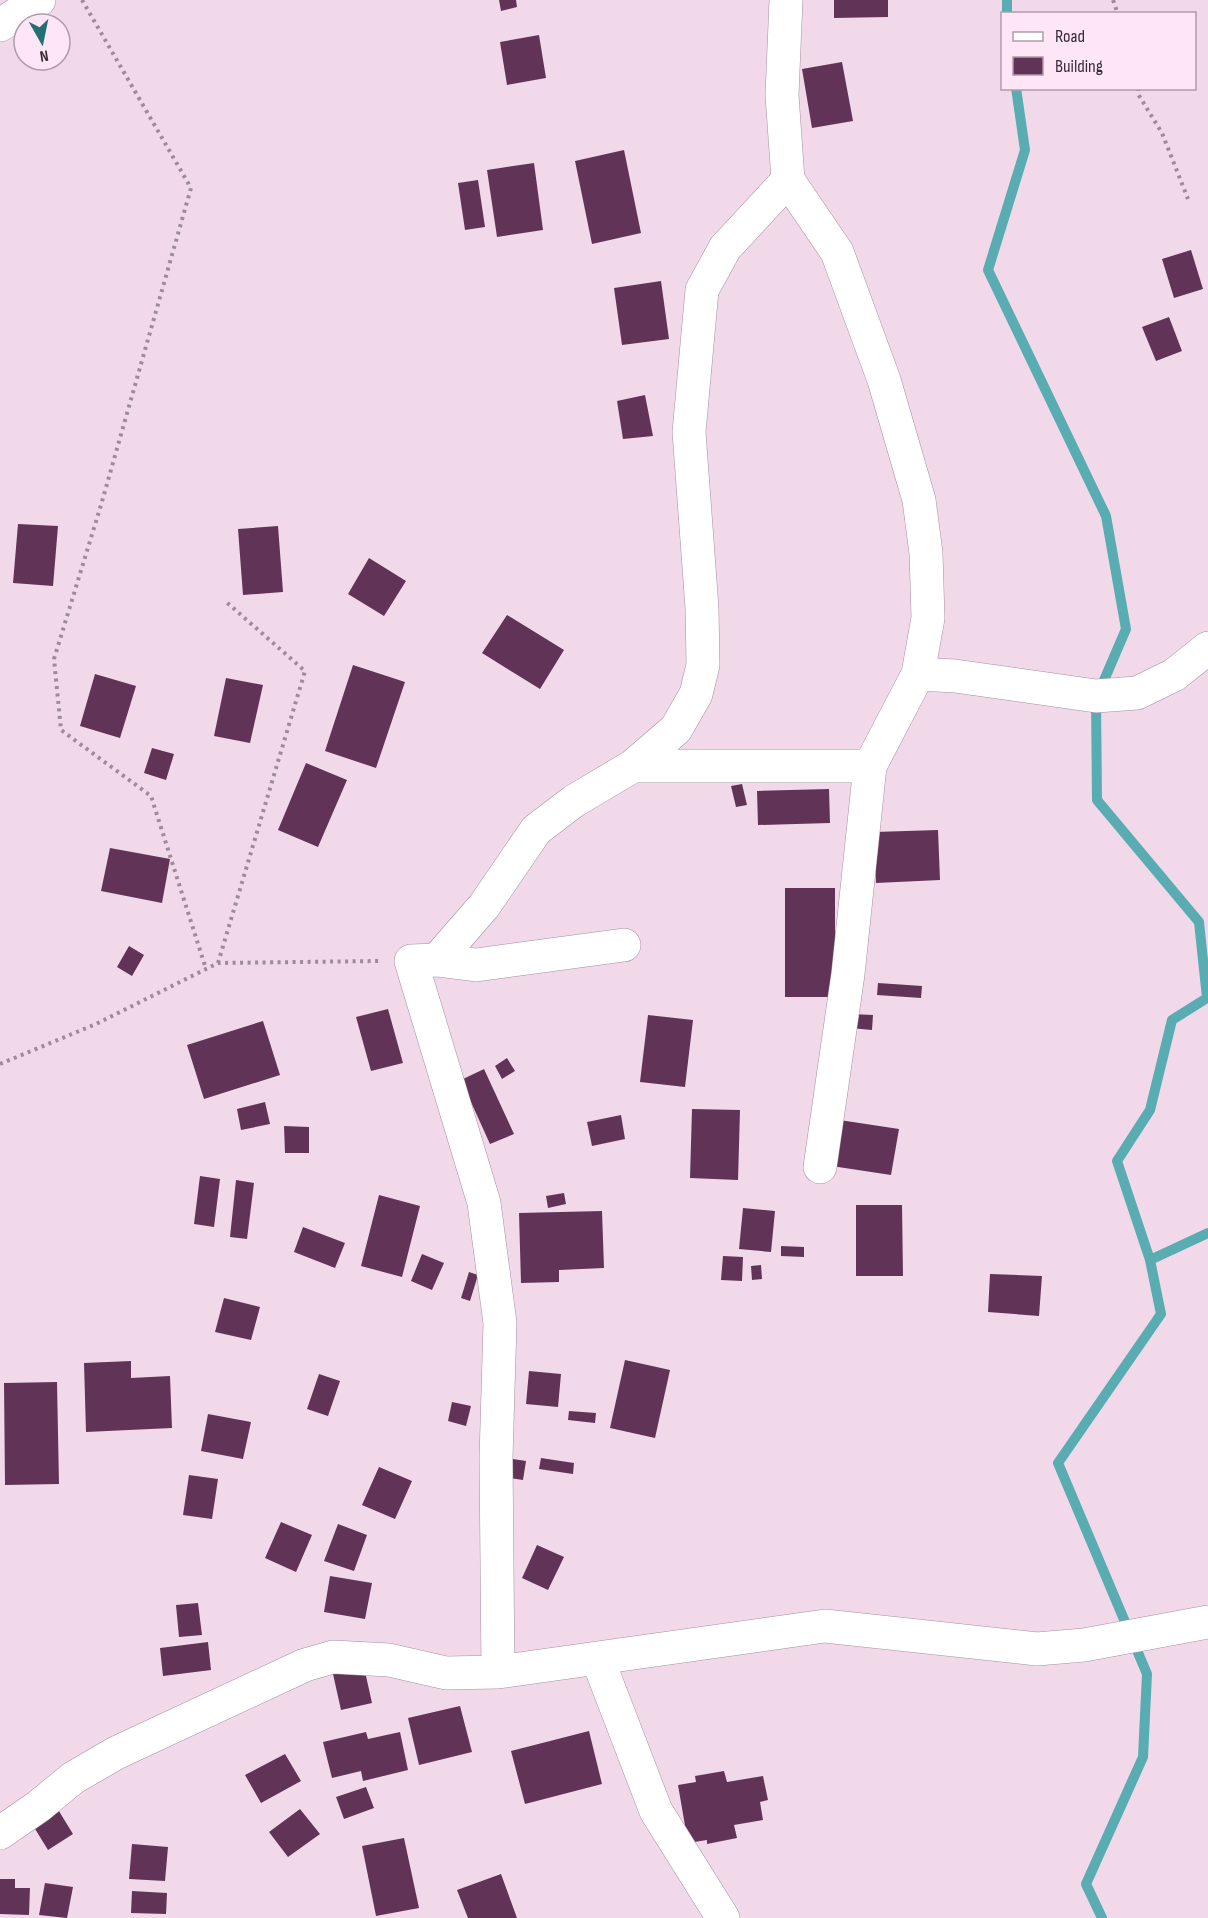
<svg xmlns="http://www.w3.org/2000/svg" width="1208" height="1918" font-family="'Sofia Sans Condensed',sans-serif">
<rect width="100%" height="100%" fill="#f1d9ea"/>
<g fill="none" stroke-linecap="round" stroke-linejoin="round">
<path stroke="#58acb2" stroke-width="10" d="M1007 0V14
M1016 88 1025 150 988 270 1106 516 1126 629 1096 699 1097 800 1199 922 1207 998 1172 1020 1150 1110 1117 1161 1150 1260 1161 1314 1058 1463 1147 1674 1143 1757 1086 1884 1102 1918
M1150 1260 1208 1233"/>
</g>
<path fill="#613457" d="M499 0H516L517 7 501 11Z
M834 0H888V17L834 18Z
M539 35 546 78 507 85 500 42Z
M842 62 853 121 812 128 802 69Z
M624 150 641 233 592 244 575 161Z
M534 163 543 230 497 237 487 170Z
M478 180 485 227 465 230 458 183Z
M1191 250 1203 289 1174 298 1162 259Z
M661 281 669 339 622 345 614 288Z
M1169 317 1182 351 1156 361 1142 327Z
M645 395 653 436 623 439 617 401Z
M18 524 58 526 53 586 13 583Z
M278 526 283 592 243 595 238 529Z
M369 558 406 581 384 616 348 594Z
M507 615 564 650 540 689 482 653Z
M353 665 405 682 376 768 325 751Z
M95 674 136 686 120 738 80 726Z
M226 678 263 685 250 743 214 736Z
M152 748 174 754 166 780 144 773Z
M306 763 347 780 318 847 278 830Z
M742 784 747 805 736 807 731 786Z
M829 789 830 823 758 825 757 791Z
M938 830 940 880 876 883 874 832Z
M110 848 170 859 162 903 101 891Z
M785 888H835V997H785Z
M129 946 144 955 132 976 117 967Z
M878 983 922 986 921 998 877 995Z
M388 1009 403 1063 371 1071 356 1017Z
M851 1014 873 1015 872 1030 850 1028Z
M648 1015 693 1020 685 1087 640 1082Z
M263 1021 280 1075 204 1099 187 1045Z
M507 1058 515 1071 502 1079 495 1066Z
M484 1069 514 1134 490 1144 461 1080Z
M265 1102 270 1124 241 1130 237 1109Z
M692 1109 740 1110 738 1180 690 1178Z
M621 1115 625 1139 592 1146 587 1122Z
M833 1119 899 1129 891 1175 825 1165Z
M284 1126 309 1127V1153H285Z
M200 1176 220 1179 214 1227 194 1224Z
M236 1180 254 1183 247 1239 230 1237Z
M564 1193 566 1204 548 1208 546 1196Z
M379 1195 420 1206 402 1277 361 1266Z
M856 1205H902L903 1276H856Z
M743 1208 775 1211 771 1252 739 1249Z
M602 1211 604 1268 559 1270V1282L521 1283 519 1213Z
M303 1227 345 1243 335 1268 294 1252Z
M781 1246 804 1247V1257L781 1256Z
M422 1254 444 1263 432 1290 411 1281Z
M723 1256 743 1257 742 1281 721 1280Z
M761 1265 762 1279 752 1280 751 1266Z
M469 1272 478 1275 470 1301 461 1298Z
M990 1274 1042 1276 1039 1316 988 1312Z
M224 1298 260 1307 251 1340 215 1332Z
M625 1360 670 1370 655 1438 610 1428Z
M131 1361V1378L170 1376 172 1428 86 1432 84 1363Z
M529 1371 561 1374 558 1407 526 1404Z
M319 1374 340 1381 328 1416 307 1409Z
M57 1382 59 1484 5 1485 4 1383Z
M452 1402 471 1406 466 1426 448 1421Z
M569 1411 596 1413 595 1423 568 1420Z
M208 1414 251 1422 243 1459 201 1451Z
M507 1458 526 1461 523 1480 504 1477Z
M541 1458 574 1463 573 1474 539 1469Z
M379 1467 412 1481 395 1519 362 1505Z
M189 1475 218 1479 212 1519 183 1515Z
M281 1522 312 1535 296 1572 265 1558Z
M338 1524 367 1535 354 1571 324 1561Z
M537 1545 564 1557 548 1590 522 1578Z
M330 1576 372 1583 365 1619 324 1612Z
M198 1603 202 1635 179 1637 176 1605Z
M208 1642 211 1670 163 1676 160 1648Z
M364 1667 372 1703 341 1710 333 1674Z
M460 1706 472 1752 419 1765 408 1718Z
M589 1731 602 1784 525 1804 511 1751Z
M366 1732 368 1739 400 1732 408 1770 363 1781 361 1771 332 1778 323 1742Z
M285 1754 301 1781 261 1803 245 1775Z
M724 1771 727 1782 763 1776 768 1800 760 1802 763 1820 734 1825 737 1838 707 1844V1840L688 1843 678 1785 696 1782 695 1776Z
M366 1787 374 1808 344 1819 336 1797Z
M54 1803 73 1834 48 1850 29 1819Z
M300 1809 320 1834 288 1857 269 1832Z
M404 1838 419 1908 376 1916 362 1846Z
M132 1844 168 1847 165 1881 129 1879Z
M501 1874 517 1918H468L457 1890Z
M0 1879H15V1888H30L29 1915 0 1914Z
M45 1883 73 1887 67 1918 39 1915Z
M132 1891 167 1893 166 1914 131 1913Z"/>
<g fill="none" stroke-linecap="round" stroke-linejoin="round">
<defs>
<path id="minor" d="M0 25 39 0
M918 674 955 676 1096 696 1137 693 1174 675 1208 648
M633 766 676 729 696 694 703 665 702 608 689 432 702 290 725 248 788 180
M624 945 476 965 437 960 411 961 484 1203 500 1323 496 1458 498 1672 825 1626 1037 1649 1084 1645 1208 1622
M437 960 484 906 536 830 574 801 633 766H870L918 674 928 618 926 553 919 500 884 380 837 252 788 180 782 95 786 0
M820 1167 848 974 870 766
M598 1660 656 1811 723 1918
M0 1833 39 1806 73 1778 116 1753 305 1665 333 1657 389 1660 446 1673 498 1672"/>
</defs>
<use href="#minor" stroke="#a58f9f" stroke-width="34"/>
<path stroke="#9d8c98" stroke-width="4" stroke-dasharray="3 4.5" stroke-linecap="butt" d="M82 0 191 188 101 505 54 659 61 730 151 796 206 969
M1113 0 1118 14
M1138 88V94L1162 133 1188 199
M218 963 305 671 224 600
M0 1064 96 1024 218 963 379 961"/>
<use href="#minor" stroke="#fff" stroke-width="33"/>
</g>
<rect x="1001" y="12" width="195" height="78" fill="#fee6f7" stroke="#ae9ca9" stroke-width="1.5"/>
<rect x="1013" y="32" width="30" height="9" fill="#ffffff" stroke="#ae9ca9" stroke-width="1.5"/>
<text x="1055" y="42" font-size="18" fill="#362d34">Road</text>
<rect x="1013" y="57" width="30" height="18" fill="#613457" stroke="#ae9ca9" stroke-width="1.5"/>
<text x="1055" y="72" font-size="18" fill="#362d34">Building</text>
<g transform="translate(42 42) rotate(171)"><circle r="28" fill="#fee6f7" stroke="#ae9ca9" stroke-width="1.5"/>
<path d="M0-4.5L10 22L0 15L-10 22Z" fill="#246f74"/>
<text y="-9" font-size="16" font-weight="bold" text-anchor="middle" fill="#362d34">N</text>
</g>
</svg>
